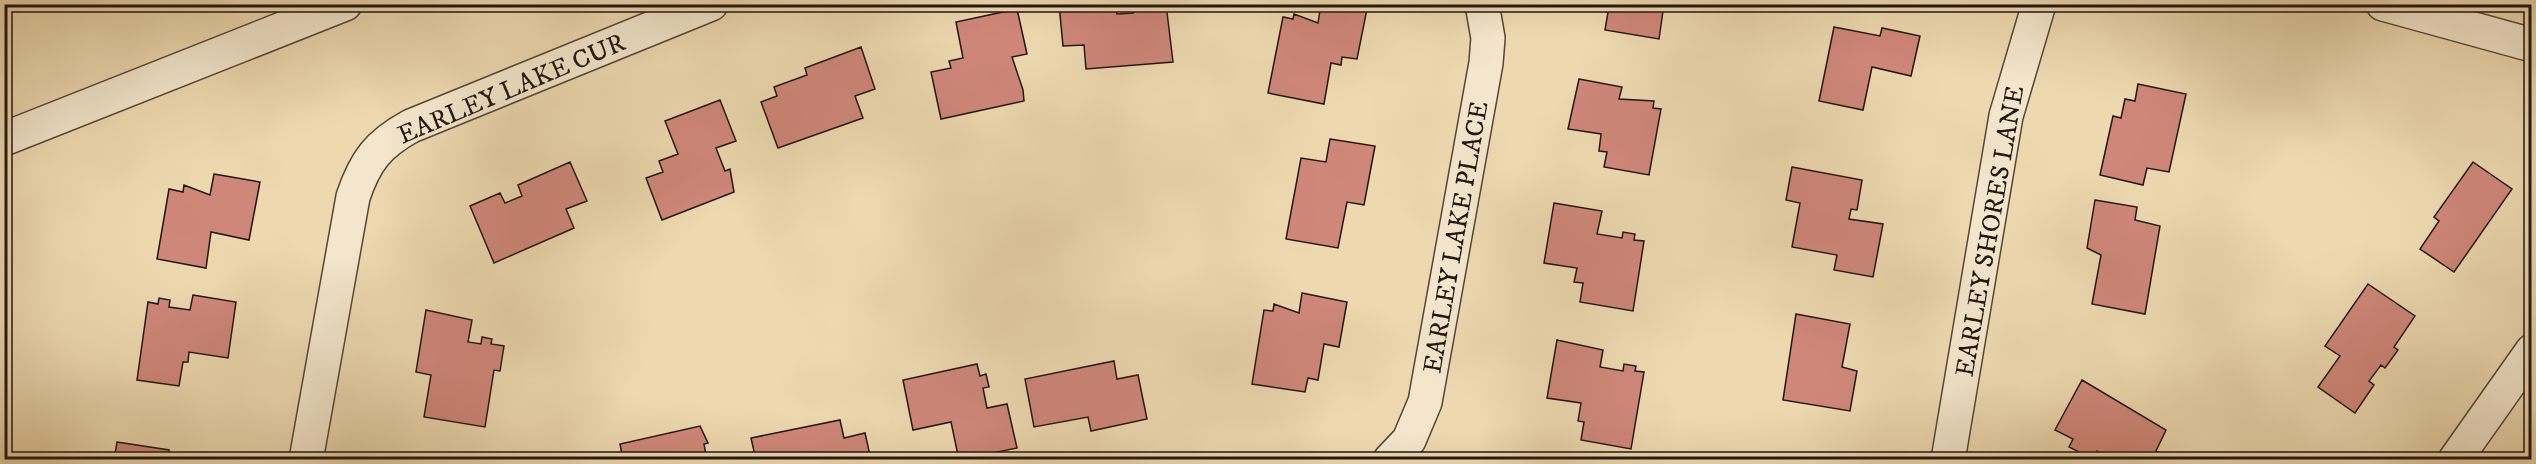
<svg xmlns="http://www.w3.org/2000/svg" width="2536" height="464" font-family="'IM FELL DW Pica',serif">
<rect width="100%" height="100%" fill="#edd8b0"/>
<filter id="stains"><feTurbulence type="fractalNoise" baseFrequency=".00333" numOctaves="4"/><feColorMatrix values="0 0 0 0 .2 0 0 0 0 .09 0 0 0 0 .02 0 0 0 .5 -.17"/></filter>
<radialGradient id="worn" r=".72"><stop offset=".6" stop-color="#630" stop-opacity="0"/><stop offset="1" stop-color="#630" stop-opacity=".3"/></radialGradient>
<path fill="#cf877a" stroke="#221611" stroke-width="1.5" d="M1059 4H1115L1117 14 1133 13V6L1166 4 1173 62 1086 69 1084 45 1063 46Z
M1321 4H1343L1367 9 1357 59 1342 57 1341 65 1331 63 1324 104 1268 93 1283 17 1293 19 1294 14 1318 23Z
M1664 4 1659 39 1605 30 1608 12 1598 10 1599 4Z
M1017 9 1027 54 1012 57 1023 90 1024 101 941 119 931 72 951 68 949 61 963 58 956 22Z
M1834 27 1880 36 1882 28 1920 36 1911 76 1872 67 1863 110 1819 101Z
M861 47 875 89 855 96 863 118 778 148 761 102 777 96 774 87 807 75 805 68Z
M1579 79 1622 87 1619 99 1654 101 1653 108 1661 109 1649 175 1604 167 1607 152 1599 151 1601 134 1568 129Z
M2138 84 2186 94 2169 172 2147 168 2143 185 2100 175 2113 116 2121 118 2125 99 2135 101Z
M720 100 736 141 716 148 725 171 730 169 734 192 662 220 646 178 663 172 659 161 678 154 665 121Z
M1330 139 1375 146 1364 205 1347 202 1338 248 1286 239 1301 158 1326 162Z
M570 162 587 201 566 209 574 228 494 263 470 206 500 193 505 203 522 196 518 185Z
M2473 162 2512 189 2454 272 2420 249 2439 221 2434 217Z
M1792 167 1862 180 1857 210 1851 209 1849 219 1883 224 1873 277 1834 270 1837 255 1792 247 1800 203 1786 200Z
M214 174 260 182 249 240 211 232 206 268 157 259 169 189 183 192 184 185 210 195Z
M2095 200 2137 207 2135 220 2160 226 2145 314 2092 304 2101 255 2087 248Z
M1554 203 1602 211 1597 234 1622 238 1623 232 1635 234 1634 240 1644 241 1633 311 1580 302 1583 283 1574 282 1577 268 1544 263Z
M2368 284 2415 316 2394 347 2398 350 2385 368 2381 365 2369 381 2374 385 2355 413 2318 387 2340 356 2325 346Z
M1302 293 1347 302 1339 347 1324 344 1318 380 1308 378 1305 392 1252 384 1264 310 1273 311 1274 304 1299 313Z
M193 295 236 302 228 358 189 352 188 362H183L179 386 137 380 148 302 158 304 159 298 170 300 169 307 190 310Z
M426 310 472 320 468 342 481 344 482 337 492 339 491 344 504 346 500 371 494 370 485 427 424 417 431 375 416 372Z
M1796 314 1850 324 1842 367 1857 371 1850 411 1783 400Z
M1557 340 1603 350 1600 367 1623 371 1624 364 1636 366 1635 371 1644 372 1631 449 1581 440 1584 422 1578 421 1581 403 1547 398Z
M1114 361 1117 379 1138 375 1147 419 1091 431 1088 417 1034 427 1025 379Z
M977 364 980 376 986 374 989 387 983 388 987 408 1007 404 1017 448 959 460 951 422 913 430 903 380Z
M2082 380 2166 430 2156 451 2172 460H2110L2097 451 2093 459 2069 447 2073 439 2055 430Z
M840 420 844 438 865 433 871 460H756L751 438Z
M700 426 708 443 704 444 707 460H623L620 444Z
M117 442 169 450 168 460H114Z"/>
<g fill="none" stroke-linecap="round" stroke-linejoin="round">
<defs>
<path id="minor" d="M306 460 353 197C365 161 378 144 411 126L711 4
M1390 460 1409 440 1425 402 1486 63 1488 38 1482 4
M1948 460 2006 116 2039 4
M2455 460 2532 351"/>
<path id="tertiary" d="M2383 4 2532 45
M4 139 345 4"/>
</defs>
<use href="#minor" stroke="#554639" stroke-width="36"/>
<use href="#tertiary" stroke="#554639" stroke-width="36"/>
<use href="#minor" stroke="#f3e6cc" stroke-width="33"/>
<use href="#tertiary" stroke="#f3e6cc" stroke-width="33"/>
</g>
<g text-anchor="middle" stroke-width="4.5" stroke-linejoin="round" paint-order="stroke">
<g font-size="26" fill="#221611" stroke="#f3e6cc">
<text transform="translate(511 88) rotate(-23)" y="9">EARLEY LAKE CUR</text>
<text transform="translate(1989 231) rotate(-80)" y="9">EARLEY SHORES LANE</text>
<text transform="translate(1455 237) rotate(-80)" y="9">EARLEY LAKE PLACE</text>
</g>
</g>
<rect width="2536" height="464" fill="none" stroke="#edd8b0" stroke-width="24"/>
<rect x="6" y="6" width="2524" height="452" fill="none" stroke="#221611" stroke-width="3"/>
<rect x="12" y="12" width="2512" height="440" fill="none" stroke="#221611" stroke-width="1.5"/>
<rect width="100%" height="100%" filter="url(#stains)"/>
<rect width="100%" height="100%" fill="url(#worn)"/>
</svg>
